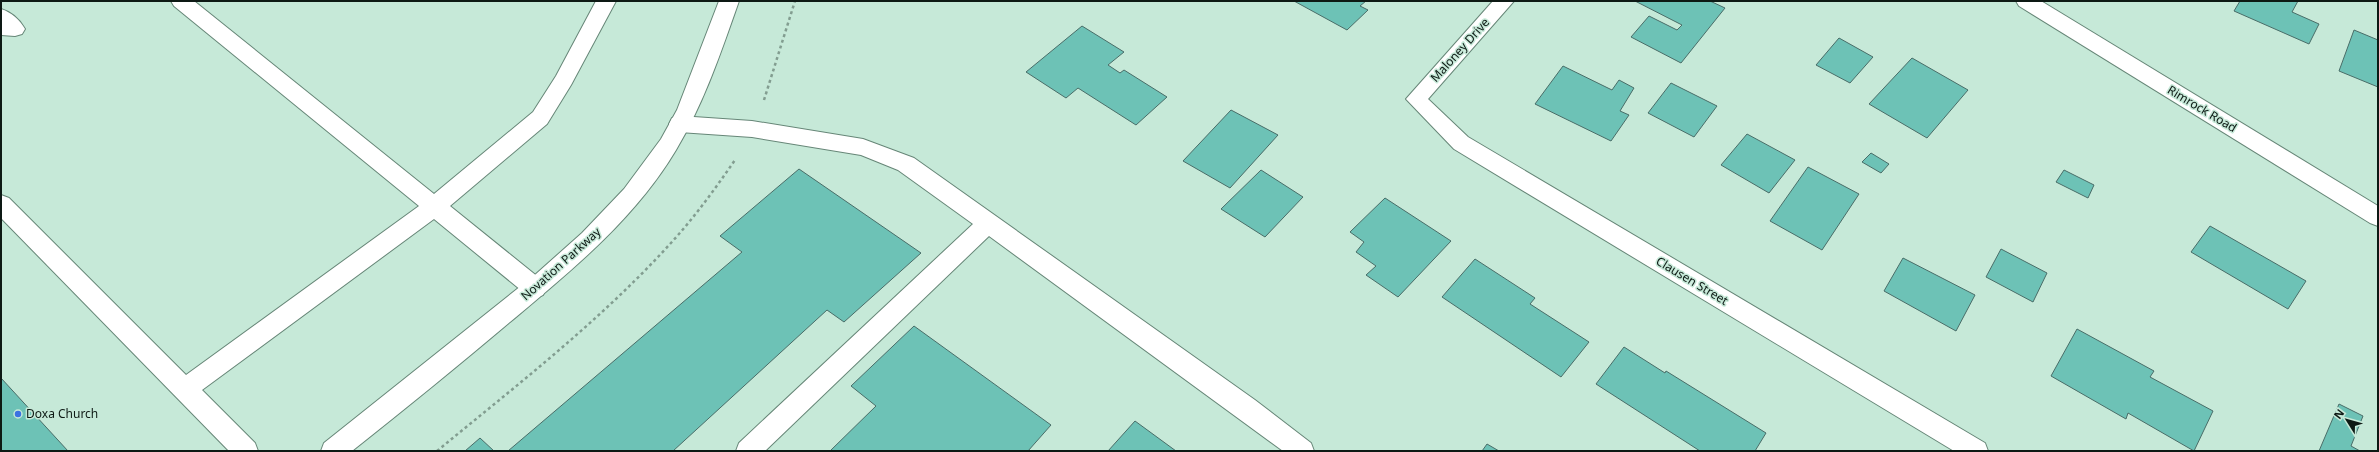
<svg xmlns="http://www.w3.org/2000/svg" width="2379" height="452" font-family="'Noto Sans',sans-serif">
<rect width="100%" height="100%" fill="#c6e9d8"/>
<path fill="#6dc2b6" stroke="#496d68" d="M1294 1H1366L1360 6 1368 10 1347 30Z
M1635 1H1710L1725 8 1681 63 1631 37 1649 16 1677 30 1682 25Z
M2240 1H2298L2292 12 2319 24 2309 44 2234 11Z
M1082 26 1124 52 1108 65 1120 73 1124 70 1167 97 1136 125 1078 88 1066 98 1026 72Z
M2354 30 2378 40V87L2339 71Z
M1839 38 1873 57 1850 83 1816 65Z
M1912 58 1968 90 1927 138 1869 104Z
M1563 66 1612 90 1619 80 1634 88 1620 111 1629 115 1611 141 1535 104Z
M1671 83 1717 106 1694 137 1648 113Z
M1231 110 1278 135 1230 188 1183 161Z
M1747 134 1795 160 1769 193 1721 165Z
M1871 153 1889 164 1881 173 1862 162Z
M1808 167 1859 194 1822 250 1770 221Z
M799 169 921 253 844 322 827 310 673 451H508L742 252 720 236Z
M1261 170 1303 197 1265 237 1221 209Z
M2064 170 2094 185 2088 198 2056 182Z
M1385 198 1451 241 1398 297 1366 275 1376 266 1356 252 1364 242 1350 232Z
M2210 226 2306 281 2288 309 2191 252Z
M2001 249 2047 273 2033 302 1986 277Z
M1903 258 1975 295 1956 331 1884 291Z
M1475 259 1535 298 1530 304 1589 342 1561 377 1442 297Z
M914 326 1051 425 1028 451H830L876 406 851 386Z
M2077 329 2154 371 2150 377 2213 411 2194 451 2128 413 2126 419 2051 376Z
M1624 347 1665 373 1666 371 1766 433 1755 451H1700L1596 384Z
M1 378 68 451H1Z
M2339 404 2363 416 2351 446 2360 451H2319Z
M1135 421 1176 451H1108Z
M480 438 494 451H465Z
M1487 444 1499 451H1482Z"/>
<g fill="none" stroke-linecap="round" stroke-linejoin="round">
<defs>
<path id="service" d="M171 1H194L434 194 533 112 556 76 596 1H616L571 85 547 124 450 206 543 281 546 288 543 295 535 298 527 295 434 219 202 390 255 443 258 451H229L1 218V195L9 198 186 375 419 206 174 6Z
M1 9C11 12 20 20 25 29L22 34 15 36 1 35Z
M679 116 752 121 863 139 914 158 1255 400 1311 443 1314 451H1283L989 236 765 451H736L739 443 973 224 898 170 861 155 752 137 679 132 672 130 669 124 672 118Z"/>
<path id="minor" d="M719 1H739C721 52 704 103 676 150 635 219 571 271 510 322 458 366 405 409 352 451H321L324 443 536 274 582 233 624 189 661 139 677 110Z
M1493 1H1514L1428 99 1468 137 1985 443 1988 451H1954L1454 149 1406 99Z"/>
<path id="secondary" d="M2016 1H2041L2378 206V226L2370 223 2019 6Z"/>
</defs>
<use href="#service" stroke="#668677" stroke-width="2"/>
<use href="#minor" stroke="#668677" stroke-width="2"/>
<use href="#secondary" stroke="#668677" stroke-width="2"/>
<path stroke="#829d90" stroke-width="2.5" stroke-dasharray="3 3" stroke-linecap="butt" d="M764 100 795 1
M437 451C517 385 600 321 670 244 694 218 715 189 735 160"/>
<use href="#service" fill="#fff" fill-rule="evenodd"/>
<use href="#minor" fill="#fff" fill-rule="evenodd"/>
<use href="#secondary" fill="#fff" fill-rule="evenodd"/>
</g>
<circle fill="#3b72e2" stroke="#c6e9d8" stroke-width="1.5" cx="18" cy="414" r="4"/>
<g text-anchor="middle" stroke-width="3" stroke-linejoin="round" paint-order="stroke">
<g font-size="12" fill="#0d1914" stroke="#c6e9d8">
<text transform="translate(1460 50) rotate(-48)" y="4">Maloney Drive</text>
<text transform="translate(2202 109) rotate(31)" y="4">Rimrock Road</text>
<text transform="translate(561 264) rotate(-42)" y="4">Novation Parkway</text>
<text transform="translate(1692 281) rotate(31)" y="4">Clausen Street</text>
</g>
<g font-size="12" fill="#0d1914" stroke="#c6e9d8" text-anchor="start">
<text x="26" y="418">Doxa Church</text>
</g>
</g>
<rect width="2379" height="452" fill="none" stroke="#0d1914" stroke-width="4"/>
<g transform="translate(2347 420) rotate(307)" stroke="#c6e9d8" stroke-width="3" paint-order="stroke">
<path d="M0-3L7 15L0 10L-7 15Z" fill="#0d1914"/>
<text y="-6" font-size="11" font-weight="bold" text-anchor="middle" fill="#0d1914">N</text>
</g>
</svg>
